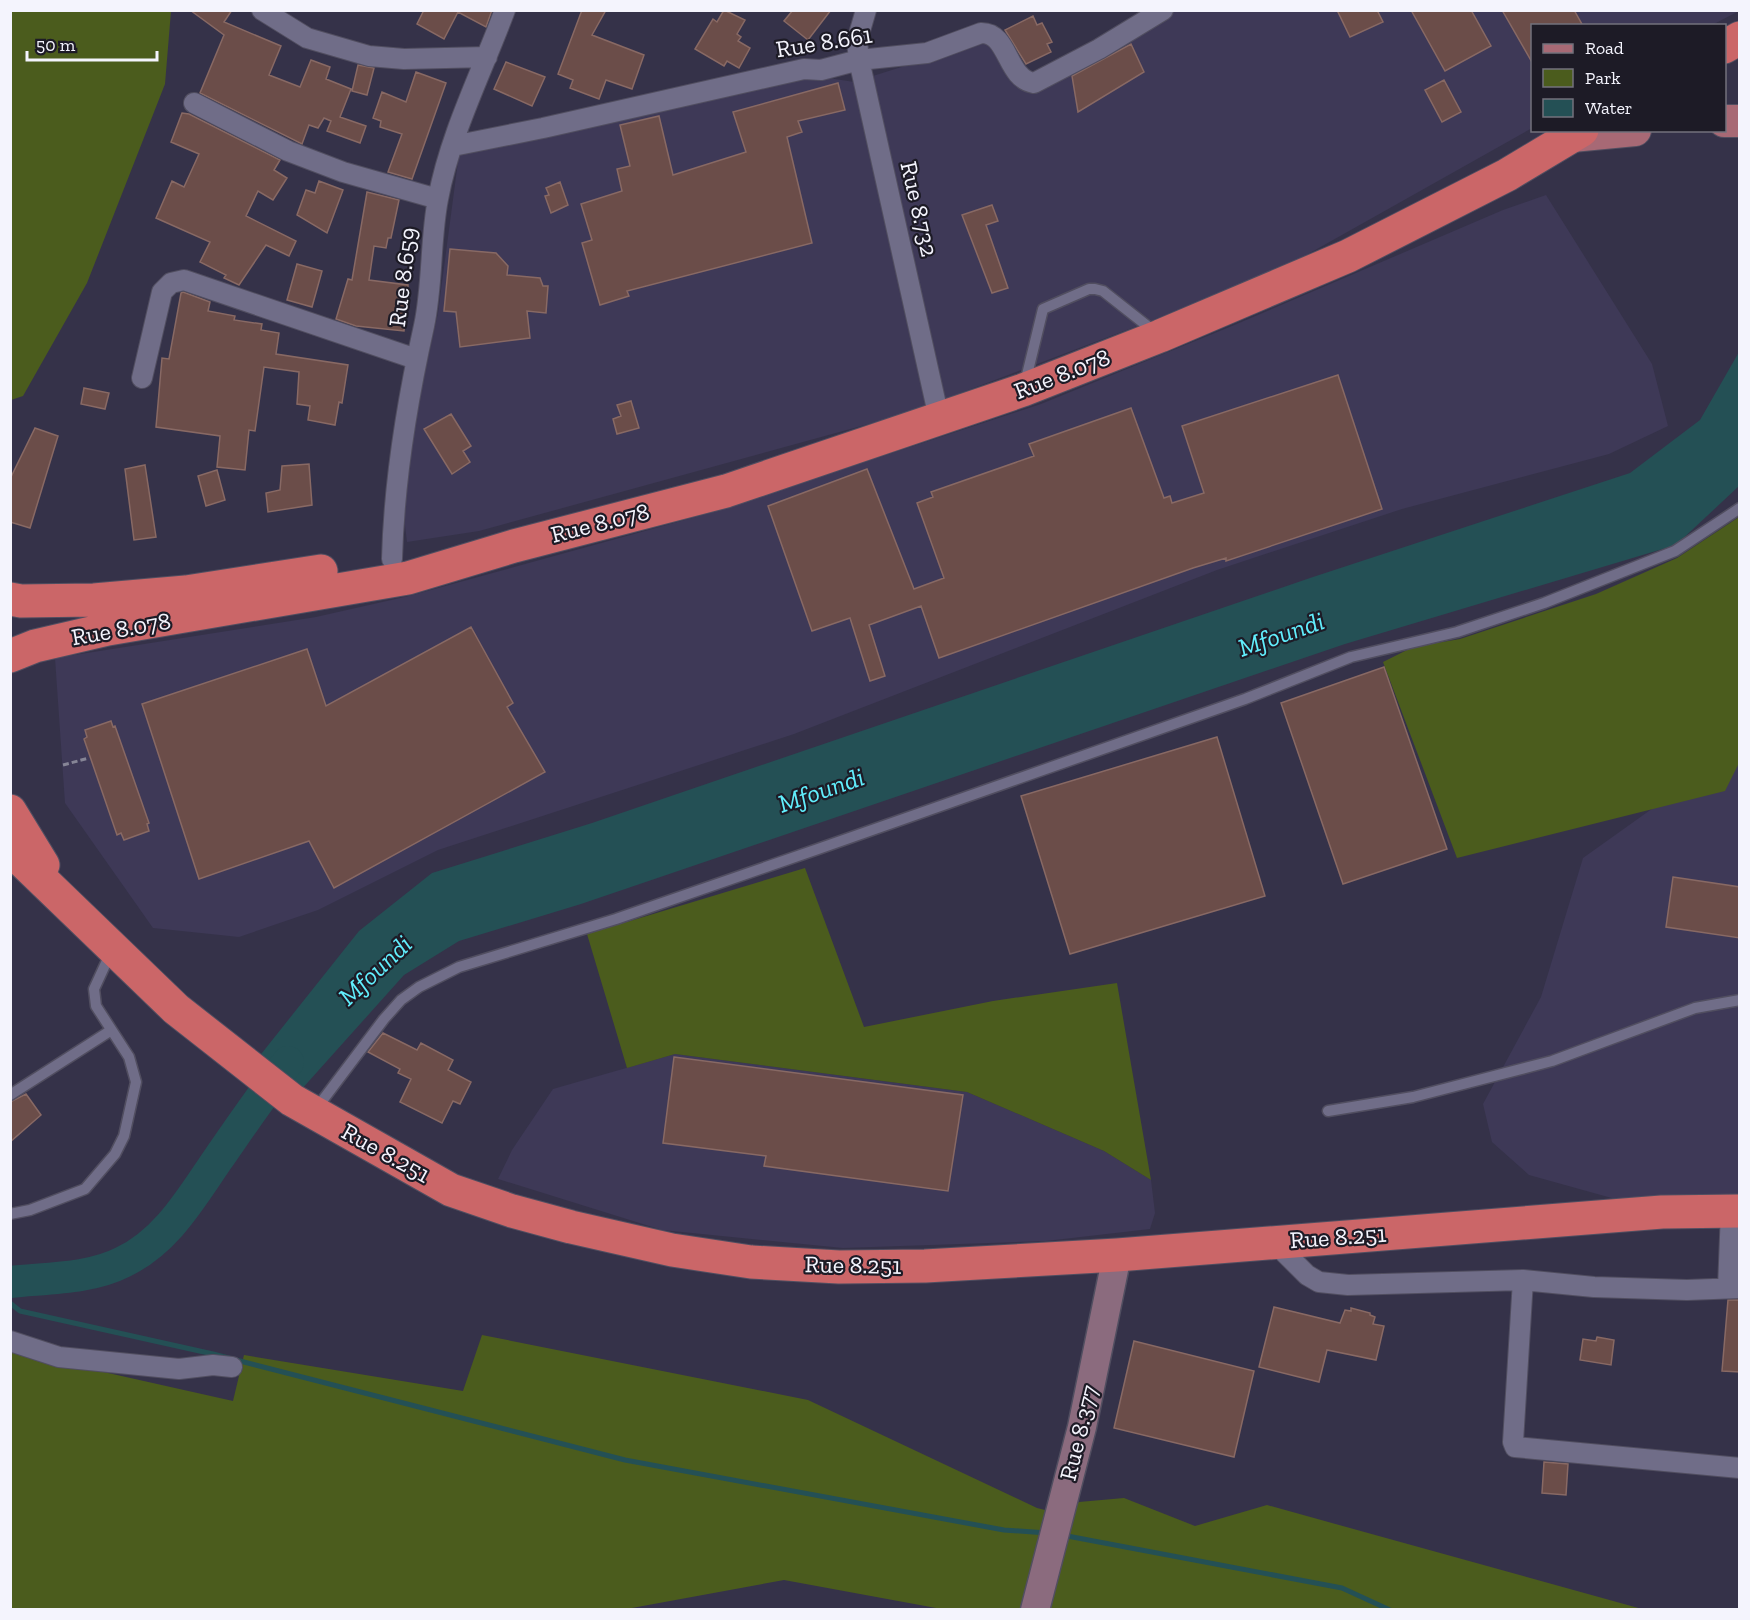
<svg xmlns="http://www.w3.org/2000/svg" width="1750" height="1620" font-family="'Zilla Slab',serif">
<rect width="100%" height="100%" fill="#353249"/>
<path fill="#3e3957" d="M1174 11H1739L1712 25 1532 26V128L1269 276 905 414 479 531 407 542 400 485 438 313 459 154 803 74 854 82 993 38 1020 82 1077 66Z
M1546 195 1652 364 1668 426 1609 454 1402 509 1217 570 794 734 438 850 318 910 239 937 153 928 65 803 55 658 316 617 409 596 710 513 1041 404 1232 326 1503 210Z
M1739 738V1211L1662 1212 1529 1175 1492 1142 1483 1104 1541 997 1583 858 1691 781Z
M675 1054 967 1092 1104 1151 1151 1180 1155 1213 1150 1229 1046 1241 843 1248 662 1230 498 1179 512 1150 553 1089Z"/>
<path fill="#4b5c1d" d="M11 10 171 11 165 84 87 283 23 396 11 400Z
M1739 517V763L1725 791 1457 858 1383 662 1413 647 1460 639 1596 594 1677 558Z
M805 868 864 1027 993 1001 1117 983 1151 1180 1104 1151 967 1092 675 1054 627 1068 587 934Z
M482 1335 808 1400 1037 1508 1065 1515 1079 1502 1124 1498 1195 1526 1267 1505 1642 1609 947 1610 784 1580 621 1610 11 1609 10 1351 233 1401 244 1355 463 1391Z"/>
<path fill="#245055" d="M1739 352V486L1676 545 1345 644 581 904 459 941 404 975 292 1100 250 1068 359 931 432 873 592 823 1310 578 1630 473 1700 420Z"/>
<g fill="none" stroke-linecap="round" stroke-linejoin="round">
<path stroke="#245055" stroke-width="5" d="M10 1303 20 1311 213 1354 625 1460 1004 1530 1047 1533
M1062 1535 1342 1588 1390 1610"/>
<path stroke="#245055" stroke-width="32" d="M10 1282C47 1278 90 1279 123 1262 167 1241 191 1198 218 1159 241 1126 263 1093 288 1062"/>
</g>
<path fill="#6b4d49" stroke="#886964" stroke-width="1.5" d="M190 10H232L224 22 281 46 269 75 300 87 311 60 330 67 326 79 351 89 340 117 366 126 360 143 327 131 331 121 324 118 318 128 309 125 302 144 200 93 224 35Z
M424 10H492L486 27 458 12 444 39 417 24Z
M582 10H606L592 35 644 55 632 89 606 80 599 99 570 88 573 80 558 74Z
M724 10 745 20 737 34 741 37 738 41 750 48 739 68 727 61 724 66 695 49 713 19 717 22Z
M793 10H831L808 40 784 21Z
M1337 10H1377L1383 22 1350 37Z
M1411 10H1471L1491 46 1445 71Z
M1502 10H1574L1583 26H1533V64Z
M1033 16 1037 25 1042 23 1052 42 1047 44 1051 52 1026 64 1005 30Z
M1131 44 1144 72 1078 112 1072 76Z
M506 62 545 77 532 106 494 89Z
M358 65 374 68 367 95 352 91Z
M416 72 446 83 412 179 388 172 402 134 380 127 381 121 373 118 382 92 406 102Z
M1444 80 1461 112 1442 122 1425 90Z
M838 83 845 110 798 121 802 132 787 137 812 243 627 291 629 296 600 305 582 243 592 240 581 204 622 191 617 169 630 166 620 125 659 116 673 175 746 152 733 112Z
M182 113 189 114 280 160 274 170 287 178 273 200 258 191 246 216 296 241 289 256 266 245 239 285 224 278 226 275 200 262 210 242 156 218 172 181 184 187 199 154 171 142Z
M319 181 343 190 327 233 297 215 306 190 315 193Z
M560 182 568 205 551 213 545 196 549 195 546 188Z
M367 192 399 200 391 238H388L386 248 374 246 369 280 408 285 404 331 356 326 336 319 348 279 352 280Z
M992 205 998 221 986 225 1008 288 992 293 962 215Z
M450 249 496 253 508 266 507 275 540 278 543 286H548L546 313 527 311 530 338 460 347 456 312 444 311Z
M297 264 322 271 312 307 287 300Z
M183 292 210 302 208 311 235 316 234 320 262 324 261 330 279 333 276 354 348 365 342 403 339 402 335 425 308 420 310 406 297 404 299 372 264 367 255 431 249 430 245 470 217 467 220 436 156 427 162 358 169 359 181 293Z
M1338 375 1382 509 1226 561V558L1193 568 939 658 921 606 869 625 885 676 870 681 850 618 812 631 768 506 867 469 914 589 944 578 917 503 933 497 931 492 1034 456 1029 444 1131 408 1164 498 1170 496 1172 503 1204 493 1182 426Z
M84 388 109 393 105 409 81 404Z
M631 401 639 428 617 434 613 419 621 416 617 405Z
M451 414 471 446 463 451 470 462 452 474 424 429Z
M35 428 58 436 30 528 10 522V479Z
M309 464 312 505 268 512 266 493 280 490 282 466Z
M145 465 156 537 134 540 125 469Z
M217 470 225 500 206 506 198 476Z
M471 627 513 703 507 707 545 772 334 888 309 841 199 879 142 704 307 649 326 706Z
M1384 667 1447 849 1343 884 1281 703Z
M111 721 113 727 115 726 149 823 147 824 149 831 124 840 121 833 117 835 84 739 87 737 85 730Z
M1217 737 1265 896 1070 954 1021 796Z
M1673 877 1740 887V938L1666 927Z
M383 1033 417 1050 421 1043 453 1060 448 1070 471 1082 460 1104 453 1101 442 1123 400 1102 411 1079 398 1073 400 1069 368 1052Z
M674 1057 963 1095 948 1191 764 1166 766 1156 663 1143Z
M26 1094 41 1115 10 1142V1102Z
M1728 1300H1740V1372L1722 1371Z
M1274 1307 1340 1323 1345 1310 1351 1311V1308L1370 1313V1315L1375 1317 1373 1324 1384 1326 1376 1360 1327 1350 1319 1382 1259 1367Z
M1597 1337 1614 1340 1611 1365 1580 1360 1583 1339 1596 1341Z
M1134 1341 1254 1371 1234 1457 1114 1428Z
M1544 1462 1568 1464 1566 1495 1542 1493Z"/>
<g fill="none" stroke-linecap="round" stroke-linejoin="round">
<defs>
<path id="lane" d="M1025 383 1043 309 1089 289H1095L1103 291 1155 332
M10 1095 110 1031
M316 1109 384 1019 401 1000 419 987 459 967 616 919 818 849 1245 699 1351 657 1457 632 1544 603 1675 551 1740 508
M1328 1111 1413 1097 1552 1061 1695 1008 1740 1000
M10 1214 30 1210 85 1189 115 1154 124 1136 136 1082 129 1057 96 1006 94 989 111 952"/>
<path id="street" d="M262 10 307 38 369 56 404 59 487 57
M866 10 857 41 859 60 939 418
M194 103 288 151 343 172 438 199
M453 146 543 128 804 69 821 70 859 60 927 53 981 33C1009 32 1006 79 1034 83L1099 49 1163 10
M142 378 162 292 171 283 184 280 416 359
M392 559C394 481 407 402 424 326 433 284 430 240 438 199 450 134 482 72 505 10
M1274 1242 1307 1275 1319 1282 1348 1285 1523 1280 1594 1287 1687 1290 1740 1288
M1523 1280 1513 1442 1515 1447 1740 1468
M1728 1288 1731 1211
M10 1341 59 1357 179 1369 213 1365 232 1367"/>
<path id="secondary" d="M1035 1610 1082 1427 1117 1255"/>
<path id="primary" d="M1724 121H1740
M1572 136 1635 130"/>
<path id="highway" d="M1724 47 1740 38
M10 599 21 601 94 600 186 592 321 571
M10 656 35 646 108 629 408 578 514 546 726 491 1023 390 1160 336 1348 256 1507 175 1582 130
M10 811 43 865
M10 849 176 1009 292 1100 451 1190 512 1211 571 1227 672 1250 751 1262 839 1267 925 1266 1117 1255 1662 1212 1740 1211"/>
</defs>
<use href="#lane" stroke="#514e60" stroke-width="13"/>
<use href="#street" stroke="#514e60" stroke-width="22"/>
<use href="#secondary" stroke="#514e60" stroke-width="31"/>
<use href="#primary" stroke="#514e60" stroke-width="34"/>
<use href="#highway" stroke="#514e60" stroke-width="35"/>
<path stroke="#868596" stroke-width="3" stroke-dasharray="6 3" stroke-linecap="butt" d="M63 765 89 758"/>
<use href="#lane" stroke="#706d88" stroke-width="10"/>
<use href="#street" stroke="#706d88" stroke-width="20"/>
<use href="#secondary" stroke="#8b6b7e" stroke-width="28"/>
<use href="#primary" stroke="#a76975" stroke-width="32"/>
<use href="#highway" stroke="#cb6668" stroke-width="33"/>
</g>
<g text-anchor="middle" stroke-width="4.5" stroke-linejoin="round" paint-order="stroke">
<g font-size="24" fill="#f4f4fd" stroke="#1d1b26">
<text transform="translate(824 42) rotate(-9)" y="8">Rue 8.661</text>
<text transform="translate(919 209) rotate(77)" y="8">Rue 8.732</text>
<text transform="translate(403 277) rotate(-83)" y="8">Rue 8.659</text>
<text transform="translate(1062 374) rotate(-21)" y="8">Rue 8.078</text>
<text transform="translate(600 523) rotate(-14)" y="8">Rue 8.078</text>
<text transform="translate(121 629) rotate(-10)" y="8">Rue 8.078</text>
<text transform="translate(386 1153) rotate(29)" y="8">Rue 8.251</text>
<text transform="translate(1338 1237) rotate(-4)" y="8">Rue 8.251</text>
<text transform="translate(853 1265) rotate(1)" y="8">Rue 8.251</text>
<text transform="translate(1079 1433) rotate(-76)" y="8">Rue 8.377</text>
</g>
<g font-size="26" font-style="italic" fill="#61eefc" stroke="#1d1b26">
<text transform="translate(1281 634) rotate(-19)" y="9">Mfoundi</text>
<text transform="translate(821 790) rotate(-19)" y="9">Mfoundi</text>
<text transform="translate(375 970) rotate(-43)" y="9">Mfoundi</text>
</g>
</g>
<rect width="1750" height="1620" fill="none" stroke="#f4f4fd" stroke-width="24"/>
<rect x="1531" y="24" width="195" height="108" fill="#1d1b26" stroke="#73727c" stroke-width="1.5"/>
<rect x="1543" y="44" width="30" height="9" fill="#a76975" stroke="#73727c" stroke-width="1.5"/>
<text x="1585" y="54" font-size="18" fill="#f4f4fd">Road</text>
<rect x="1543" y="69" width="30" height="18" fill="#4b5c1d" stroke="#73727c" stroke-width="1.5"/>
<text x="1585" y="84" font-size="18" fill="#f4f4fd">Park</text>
<rect x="1543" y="99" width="30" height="18" fill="#245055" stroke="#73727c" stroke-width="1.5"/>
<text x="1585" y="114" font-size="18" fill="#f4f4fd">Water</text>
<path d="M27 51v9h130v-9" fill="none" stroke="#f4f4fd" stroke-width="3"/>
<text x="36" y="51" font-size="18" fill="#f4f4fd" stroke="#1d1b26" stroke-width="4.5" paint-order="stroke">50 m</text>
</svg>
